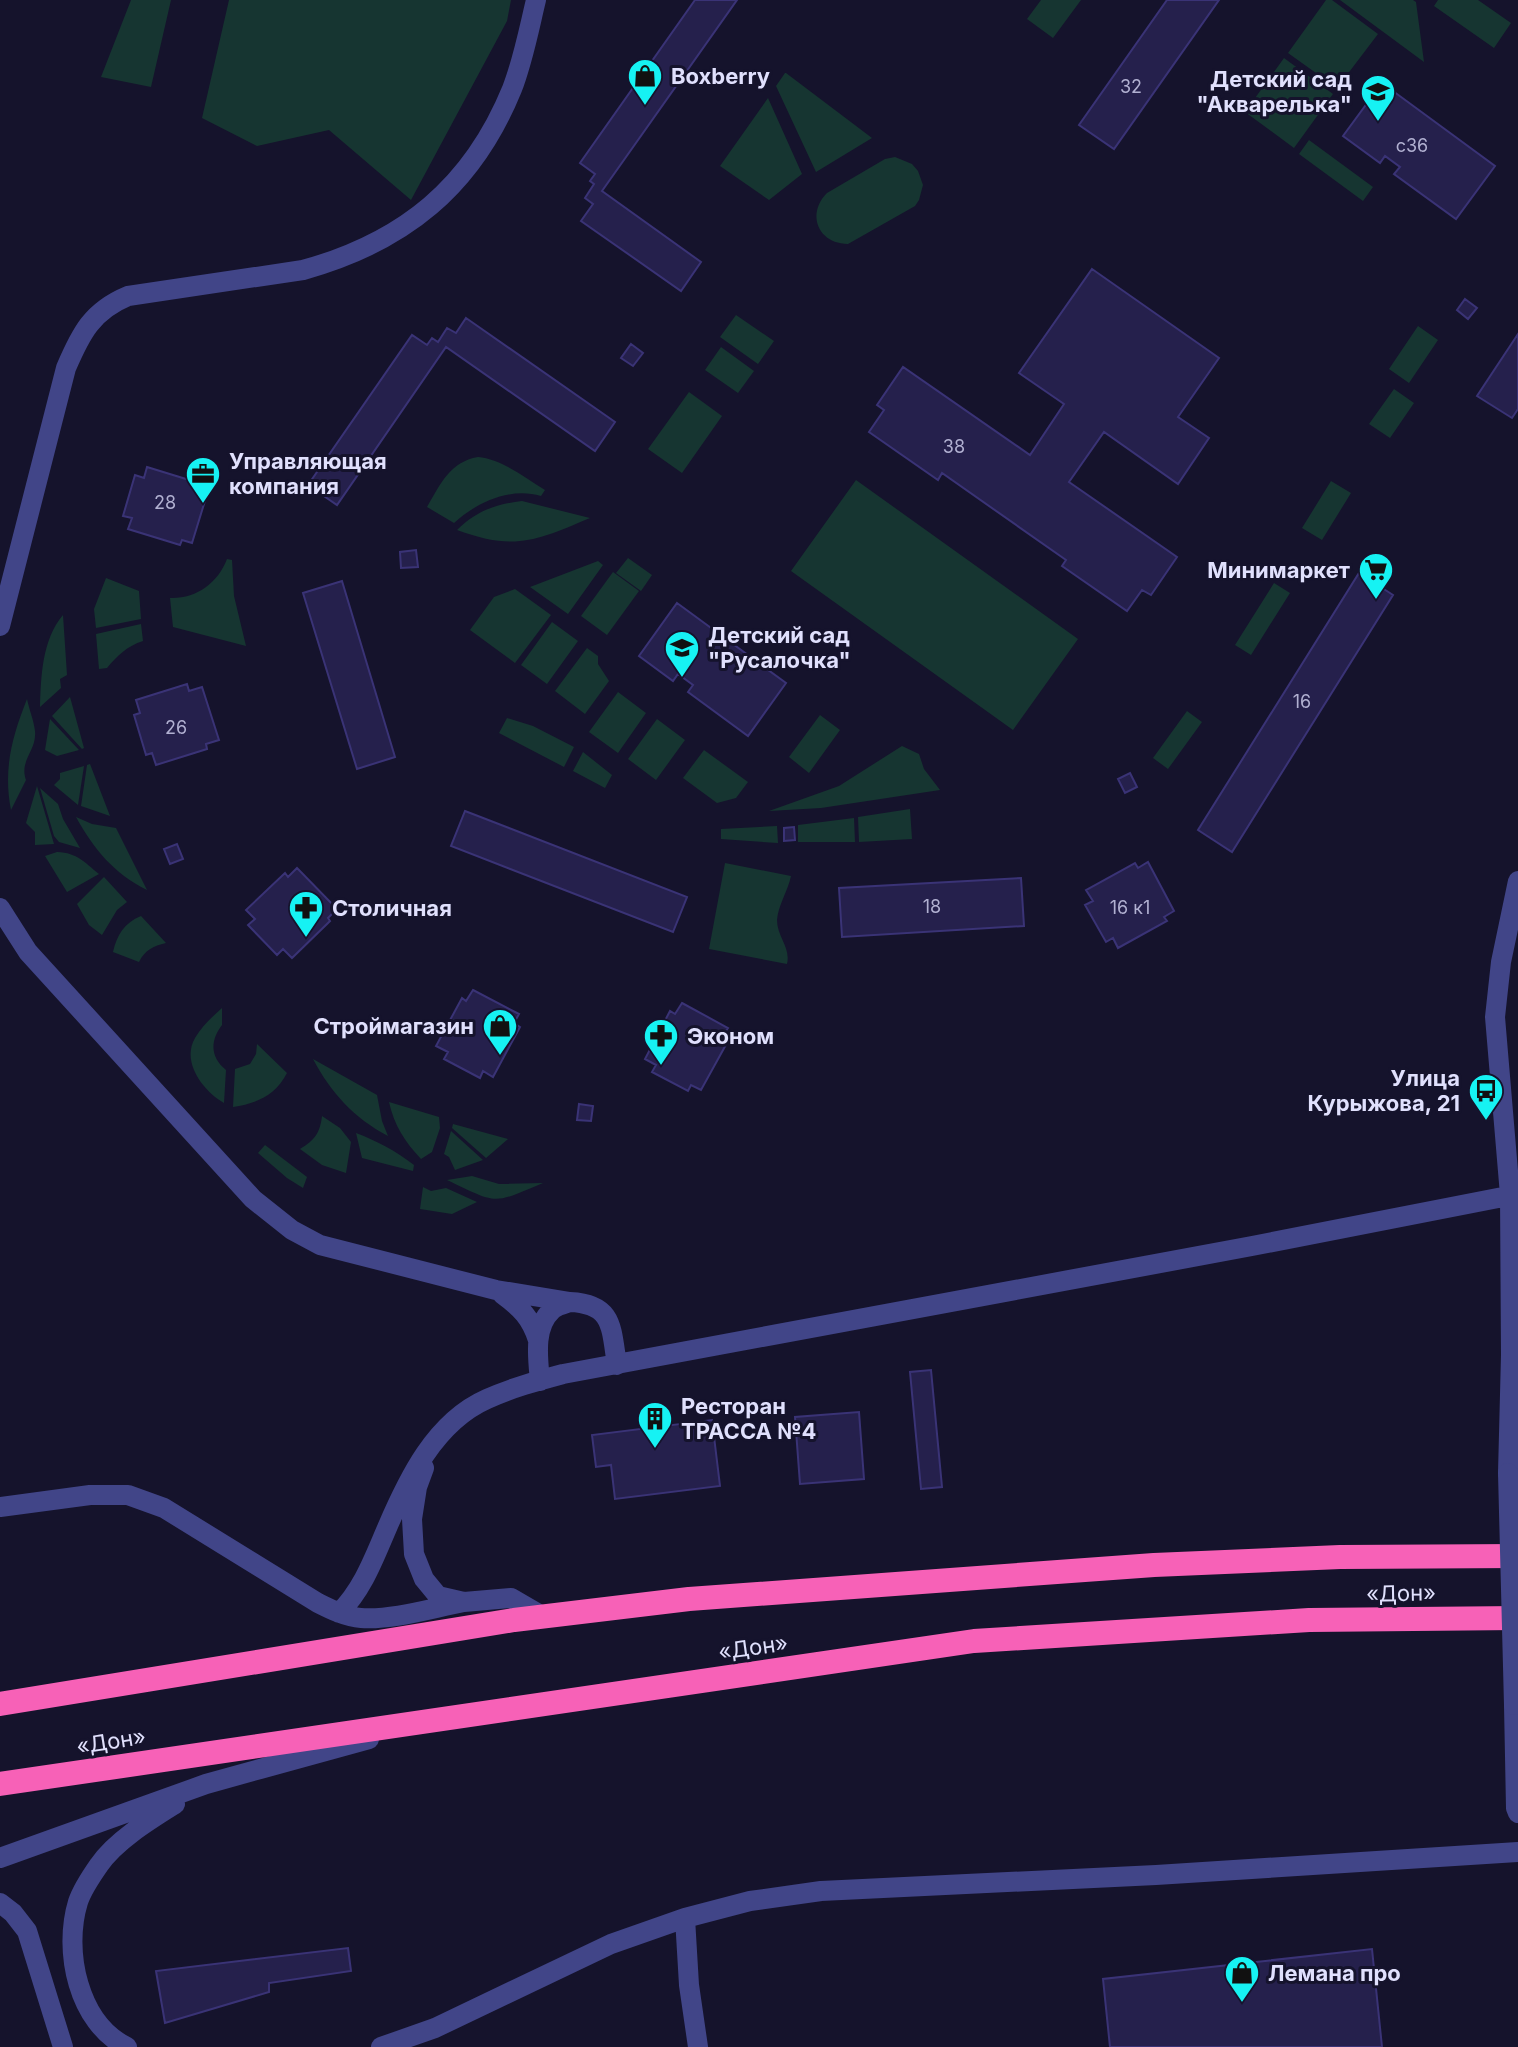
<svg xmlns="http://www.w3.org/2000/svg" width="1518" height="2047" font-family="Inter,sans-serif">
<rect width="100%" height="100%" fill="#15132c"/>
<path fill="#163531" d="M131 0H171L151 87 101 77Z
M229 0H511L507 21 411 200 329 130 257 146 202 118Z
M1041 0H1081L1053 38 1027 19Z
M1326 0H1332L1378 34 1337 88 1288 53Z
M1340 0H1413L1416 2 1424 62Z
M1438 0H1478L1511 23 1494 48 1434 6Z
M1284 58 1333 94 1294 148 1245 112Z
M785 73H786L872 138 816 172 776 86Z
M768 98 802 174 769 200 720 166Z
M1309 140 1373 187 1363 201 1299 154Z
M895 157 912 164 918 171 923 185 919 200 915 206 848 244C818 244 806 214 827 193L885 159Z
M736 315 774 341 758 364 720 337Z
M1418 326 1438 340 1409 383 1389 369Z
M721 347 754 371 738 393 705 370Z
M1394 389 1414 403 1390 438 1369 424Z
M689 392 722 416 682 473 648 449Z
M478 457C502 459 525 478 545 490L541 496C510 487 477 502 454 523L427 507C441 483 450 462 478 457Z
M856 480 1078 639 1013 730 791 571Z
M1331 481 1351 493 1322 540 1302 528Z
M522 501 590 518C536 541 514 551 457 530 476 511 496 504 522 501Z
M628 558 652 575 641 591 616 573Z
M227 559 232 560 234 596 246 646 173 627 170 598C196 599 218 583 227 559Z
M598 561 603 565 568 614 530 587Z
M613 572 639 591 607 635 581 616Z
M106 578 139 591 141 619 96 628 94 609Z
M1274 583 1290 593 1251 655 1235 645Z
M515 589 551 615 515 663 470 630 494 597Z
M63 615 67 675 60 679 61 688 40 707C41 676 42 640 63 615Z
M552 622 578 641 547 684 521 665Z
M141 624 143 641C127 646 117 656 107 668L99 669 96 634Z
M587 648 598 656V664L609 681 585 714 555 691Z
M618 692 646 713 618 753 589 732Z
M70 697 84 748 82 749 52 716Z
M27 699C29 709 34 721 35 731 37 751 19 760 26 780L11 810C3 769 12 737 27 699Z
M1187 711 1202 722 1168 769 1153 758Z
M820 715 840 730 809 773 789 757Z
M507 718 533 726 574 747 564 767 499 733Z
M50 719 79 750 57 756 45 750Z
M657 719 685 740 656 780 628 759Z
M902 746 919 754 924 769 940 790 821 808 769 811 839 786Z
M704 750 748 782 736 798 717 803 683 778Z
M583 752 612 775 605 788 573 771Z
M90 764 110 816 81 806 87 765Z
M84 766 78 805 54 785 60 779V773Z
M37 786 54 844 35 845V832L26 823Z
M40 788 58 804 63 819 80 848 59 842 54 836Z
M910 809 912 839 859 842 858 817Z
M76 817 92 824 116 828 147 890C113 873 94 849 76 817Z
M854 818 855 842H798V825Z
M777 826 778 843 721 839V829Z
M57 852C78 853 84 862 99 874L67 892 45 856Z
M725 863 791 876C788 891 778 905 777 920 777 937 791 947 787 964L709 949Z
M104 877 127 902 117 910 102 935 89 925 77 904Z
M141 916 166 943C153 946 145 950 139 962L113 952C117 935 124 923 141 916Z
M222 1008V1025C210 1041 210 1057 226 1070L224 1103C203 1091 181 1062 195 1038 202 1026 212 1017 222 1008Z
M257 1044 287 1073C275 1096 257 1103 233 1107L235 1069 250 1064 256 1054Z
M313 1059 377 1095 382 1121 388 1136C354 1118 331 1093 313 1059Z
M389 1102 439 1117 440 1128 432 1152 421 1159C405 1142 394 1125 389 1102Z
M322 1116 340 1128 351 1142 346 1173 322 1165 300 1149C315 1140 320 1133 322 1116Z
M453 1124 508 1139 486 1158 452 1128Z
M451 1131 483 1160 455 1170 449 1157 444 1154Z
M356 1133C377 1141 396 1151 414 1165L413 1171 362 1158Z
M265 1145 307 1177 303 1188 287 1178 258 1153Z
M472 1176 499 1184 543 1183C491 1205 498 1204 447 1180Z
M423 1187 431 1191 446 1188 477 1202 452 1214 420 1209Z"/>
<path fill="#25204c" stroke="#3a3376" stroke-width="2" d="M695 0H737L602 191 701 262 681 291 581 221 593 204 585 198 594 184 590 181 595 174 580 163Z
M1167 0H1219L1114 149 1079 125Z
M1382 83 1495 166 1456 219 1394 174 1400 167 1385 156 1380 163 1343 136Z
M1092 269 1219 358 1178 417 1209 438 1178 484 1104 432 1069 482 1177 557 1151 595 1142 590 1127 611 1062 566 1066 560 942 473 938 480 869 432 884 410 877 405 903 367 1030 455 1064 404 1019 373Z
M1465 299 1477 308 1468 319 1457 310Z
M466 318 615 422 595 451 446 347 337 505 308 485 412 335 427 345 432 338 438 342 447 328 456 333Z
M1518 334V409L1512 418 1477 396Z
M631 344 643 353 633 366 621 358Z
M147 467 199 483 198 488 208 491 192 543 182 540 180 545 128 529 132 518 123 516 135 475 144 478Z
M416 550 418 567 401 568 400 552Z
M1359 573 1393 595 1232 852 1198 830Z
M342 581 395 757 357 769 303 593Z
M677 603 786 683 748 736 688 692 693 685 678 674 673 681 639 656Z
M187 684 189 691 202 687 219 740 206 744 207 749 156 765 152 753 146 755 134 715 140 713 136 700Z
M1130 773 1137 787 1125 793 1118 779Z
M465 811 687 897 673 932 451 846Z
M794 827 795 840 784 841V828Z
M177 844 183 859 170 864 164 849Z
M1148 862 1174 911 1164 917 1167 921 1118 948 1113 938 1106 942 1085 905 1093 901 1086 890 1135 863 1138 868Z
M297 868 337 909 328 918 330 921 292 958 283 949 277 955 248 925 255 919 246 910 285 873 288 877Z
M1021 878 1024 926 842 937 839 888Z
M473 990 519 1014 514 1023 520 1027 493 1077 483 1071 480 1078 444 1059 448 1052 436 1046 462 998 466 1001Z
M682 1003 728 1028 722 1037 728 1041 701 1090 691 1085 688 1091 652 1072 656 1065 645 1059 670 1011 675 1014Z
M579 1104 593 1106 591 1121 577 1120Z
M931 1370 942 1487 921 1489 910 1372Z
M859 1412 864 1479 800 1484 795 1417Z
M712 1420 720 1486 615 1499 611 1465 596 1467 592 1435Z
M348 1948 351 1971 269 1983V1992L165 2023 156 1971Z
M1372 1949 1382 2047H1110L1103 1979Z"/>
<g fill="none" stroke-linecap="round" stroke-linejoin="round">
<path stroke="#414588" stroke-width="20" d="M0 626 66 368C81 333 92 311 128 296L303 270C404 242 472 187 512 89 523 61 529 29 536 0
M0 908 28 952 253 1199 292 1230 320 1245 496 1290 570 1302C564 1304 556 1306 552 1310 533 1327 538 1359 540 1381
M502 1294C521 1308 531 1318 538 1340
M570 1302C614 1304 611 1328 617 1365
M424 1468 417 1487 412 1519 414 1554 424 1579 438 1596 464 1602 511 1598 542 1616
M1508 1473 1511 1355 1510 1195 1495 1017 1501 962 1518 881
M0 1507 90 1495H128L164 1508 318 1603C332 1610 346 1617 361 1618 394 1620 432 1608 464 1602
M339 1613C363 1589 374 1558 387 1528 408 1479 435 1422 487 1399 511 1388 537 1381 563 1374L1252 1246 1518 1194
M1514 1705 1516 1808 1518 1813
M0 1858 206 1784 369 1739
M0 1903 13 1913 27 1931 63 2047
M685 1918 689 1985 698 2047
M127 2047C78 2023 63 1951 78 1902 82 1890 92 1875 99 1865 115 1841 151 1819 175 1804
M381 2047 435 2028 611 1944 685 1918 750 1901 821 1891 1156 1875 1518 1852"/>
<path stroke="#f761b7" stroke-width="24" d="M0 1704 514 1620 689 1599 1154 1565 1340 1557 1518 1556
M0 1784 974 1641 1309 1620 1518 1618"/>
<path stroke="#414588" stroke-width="20" d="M1508 1473 1514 1705"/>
</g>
<defs>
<symbol id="shop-pin" viewBox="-11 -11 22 30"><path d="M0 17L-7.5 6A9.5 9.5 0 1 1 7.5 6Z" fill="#16f2f3" stroke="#15132c"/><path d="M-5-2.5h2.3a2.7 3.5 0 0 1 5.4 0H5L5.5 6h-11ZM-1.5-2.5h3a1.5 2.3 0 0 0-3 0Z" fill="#111"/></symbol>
<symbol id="school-pin" viewBox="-11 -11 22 30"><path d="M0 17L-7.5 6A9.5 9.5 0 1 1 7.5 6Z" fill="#16f2f3" stroke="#15132c"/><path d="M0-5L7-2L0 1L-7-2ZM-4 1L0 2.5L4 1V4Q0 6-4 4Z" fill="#111"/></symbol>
<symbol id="office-pin" viewBox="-11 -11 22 30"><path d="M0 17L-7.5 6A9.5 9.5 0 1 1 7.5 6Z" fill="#16f2f3" stroke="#15132c"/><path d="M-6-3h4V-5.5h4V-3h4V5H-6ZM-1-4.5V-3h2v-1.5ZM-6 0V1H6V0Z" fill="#111"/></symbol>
<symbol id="supermarket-pin" viewBox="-11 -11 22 30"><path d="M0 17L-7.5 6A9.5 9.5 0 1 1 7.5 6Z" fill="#16f2f3" stroke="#15132c"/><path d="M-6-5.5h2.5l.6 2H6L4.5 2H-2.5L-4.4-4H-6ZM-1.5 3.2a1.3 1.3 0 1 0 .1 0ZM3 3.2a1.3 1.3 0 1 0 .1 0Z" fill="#111"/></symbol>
<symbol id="pharmacy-pin" viewBox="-11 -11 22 30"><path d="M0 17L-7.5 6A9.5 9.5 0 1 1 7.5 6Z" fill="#16f2f3" stroke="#15132c"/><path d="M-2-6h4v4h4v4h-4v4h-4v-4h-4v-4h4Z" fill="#111"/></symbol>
<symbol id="bus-pin" viewBox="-11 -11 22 30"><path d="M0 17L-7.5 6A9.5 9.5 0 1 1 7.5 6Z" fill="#16f2f3" stroke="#15132c"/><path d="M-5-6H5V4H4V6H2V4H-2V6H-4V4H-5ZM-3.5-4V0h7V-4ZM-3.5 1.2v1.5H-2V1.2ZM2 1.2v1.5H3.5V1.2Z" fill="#111"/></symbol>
<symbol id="building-pin" viewBox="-11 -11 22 30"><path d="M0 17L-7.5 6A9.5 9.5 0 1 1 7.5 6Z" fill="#16f2f3" stroke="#15132c"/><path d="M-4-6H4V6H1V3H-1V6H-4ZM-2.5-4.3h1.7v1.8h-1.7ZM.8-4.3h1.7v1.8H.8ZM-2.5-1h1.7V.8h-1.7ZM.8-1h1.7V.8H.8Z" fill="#111"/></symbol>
</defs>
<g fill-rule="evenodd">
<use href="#shop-pin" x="625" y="56" width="40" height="54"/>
<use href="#school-pin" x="1358" y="72" width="40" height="54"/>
<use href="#office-pin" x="183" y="454" width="40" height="54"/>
<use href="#supermarket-pin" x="1356" y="550" width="40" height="54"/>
<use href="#school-pin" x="662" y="628" width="40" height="54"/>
<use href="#pharmacy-pin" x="286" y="888" width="40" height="54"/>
<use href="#shop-pin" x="480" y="1006" width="40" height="54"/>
<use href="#pharmacy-pin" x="641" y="1016" width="40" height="54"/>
<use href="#bus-pin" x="1466" y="1071" width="40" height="54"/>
<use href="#building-pin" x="635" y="1399" width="40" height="54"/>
<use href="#shop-pin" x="1222" y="1953" width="40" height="54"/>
</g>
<g text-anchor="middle" stroke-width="6" stroke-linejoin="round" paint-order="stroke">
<g font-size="18" fill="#b1b0d1">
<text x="1131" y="93">32</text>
<text x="1412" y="152">с36</text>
<text x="954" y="453">38</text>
<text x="165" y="509">28</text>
<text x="1302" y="708">16</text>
<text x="176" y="734">26</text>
<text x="932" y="913">18</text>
<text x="1130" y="914">16 к1</text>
</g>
<g font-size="22" font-weight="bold" fill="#e0e0fd" stroke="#15132c" text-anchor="start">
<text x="671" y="84">Boxberry</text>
<text x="1352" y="87" text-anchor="end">Детский сад<tspan x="1352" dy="25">"Акварелька"</tspan></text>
<text x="229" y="469">Управляющая<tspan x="229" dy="25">компания</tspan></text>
<text x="1350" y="578" text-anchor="end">Минимаркет</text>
<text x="708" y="643">Детский сад<tspan x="708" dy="25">"Русалочка"</tspan></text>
<text x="332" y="916">Столичная</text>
<text x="474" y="1034" text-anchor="end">Строймагазин</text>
<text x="687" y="1044">Эконом</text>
<text x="1460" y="1086" text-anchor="end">Улица<tspan x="1460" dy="25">Курыжова, 21</tspan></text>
<text x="681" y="1414">Ресторан<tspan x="681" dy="25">ТРАССА №4</tspan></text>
<text x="1268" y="1981">Лемана про</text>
</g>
<g font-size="22" fill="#e0e0fd" stroke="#15132c">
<text transform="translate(1401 1593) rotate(-1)" y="8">«Дон»</text>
<text transform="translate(753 1647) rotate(-8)" y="8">«Дон»</text>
<text transform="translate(111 1741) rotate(-9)" y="8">«Дон»</text>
</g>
</g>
</svg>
